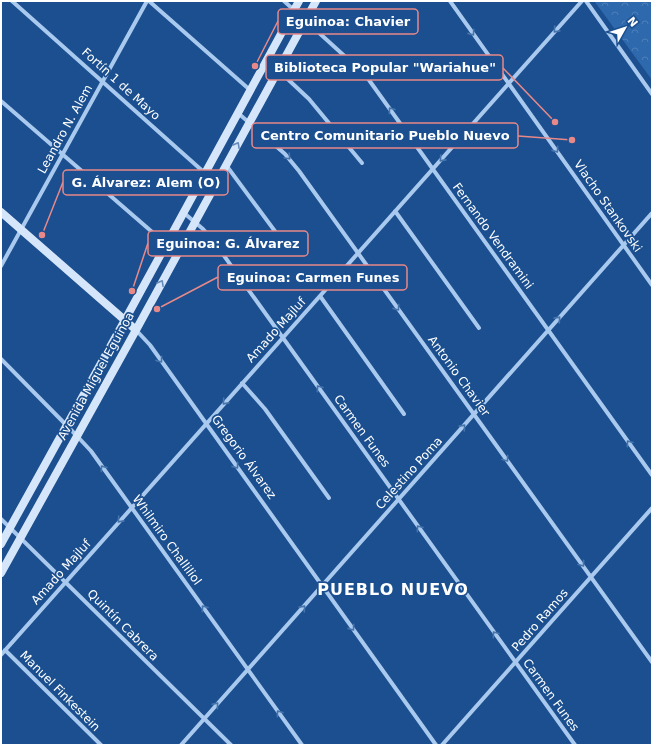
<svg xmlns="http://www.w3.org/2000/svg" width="653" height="746" font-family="'DejaVu Sans',sans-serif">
<defs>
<pattern id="forest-crowns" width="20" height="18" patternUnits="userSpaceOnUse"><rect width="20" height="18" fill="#2e69ad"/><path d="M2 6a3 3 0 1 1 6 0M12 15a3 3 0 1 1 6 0" fill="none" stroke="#4d80b9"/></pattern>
</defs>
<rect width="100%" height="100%" fill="#1b4f8f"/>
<path fill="url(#forest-crowns)" d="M595 1H652V80L595 2Z"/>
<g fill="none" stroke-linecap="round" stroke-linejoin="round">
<path stroke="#a9c9ee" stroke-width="4" d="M12 1 216 183
M149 1 250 90
M284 1 361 71 369 80 652 475
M450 1 652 285
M586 1 652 94
M278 70 309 99 362 163
M1 101 166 244
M238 113 285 154 299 171 652 662
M226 165 280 238
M395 211 479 328
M184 213 203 229 212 239 575 745
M1 266 147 1
M320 296 404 414
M136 330 150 345 436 745
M1 359 77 436 91 451 302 745
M242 383 265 409 329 498
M1 519 231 745
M5 650 101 745
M1 655 582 1
M181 745 652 213
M442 745 652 508"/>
<path stroke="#d6e6fa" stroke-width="8" d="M1 212 136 330
M1 544 125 320 299 1
M1 573 136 330 316 1"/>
</g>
<defs><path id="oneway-chevron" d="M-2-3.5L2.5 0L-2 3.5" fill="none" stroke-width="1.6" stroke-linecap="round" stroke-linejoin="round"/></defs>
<g stroke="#4674ac">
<use href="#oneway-chevron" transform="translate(556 30) rotate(132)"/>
<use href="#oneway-chevron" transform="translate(472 33) rotate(55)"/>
<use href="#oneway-chevron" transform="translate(391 110) rotate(-126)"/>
<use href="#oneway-chevron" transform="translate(556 150) rotate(55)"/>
<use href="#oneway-chevron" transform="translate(288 157) rotate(47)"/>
<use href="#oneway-chevron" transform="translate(442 159) rotate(132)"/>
<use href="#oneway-chevron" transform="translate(397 308) rotate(54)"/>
<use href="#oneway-chevron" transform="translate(558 319) rotate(-48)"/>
<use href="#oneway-chevron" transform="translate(160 360) rotate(54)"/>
<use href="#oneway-chevron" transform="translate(319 388) rotate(-126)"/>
<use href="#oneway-chevron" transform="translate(225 402) rotate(132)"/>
<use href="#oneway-chevron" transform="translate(463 427) rotate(-48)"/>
<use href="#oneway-chevron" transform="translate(629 443) rotate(-126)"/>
<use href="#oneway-chevron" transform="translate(506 459) rotate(54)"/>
<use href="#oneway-chevron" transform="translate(236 466) rotate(54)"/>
<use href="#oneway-chevron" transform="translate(103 468) rotate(-125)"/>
<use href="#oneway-chevron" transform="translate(120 520) rotate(132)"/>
<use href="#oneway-chevron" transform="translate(419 528) rotate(-126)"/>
<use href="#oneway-chevron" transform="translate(582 564) rotate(54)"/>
<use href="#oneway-chevron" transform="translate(204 608) rotate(-126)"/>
<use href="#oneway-chevron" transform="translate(303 608) rotate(-48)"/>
<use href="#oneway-chevron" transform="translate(352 628) rotate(54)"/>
<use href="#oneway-chevron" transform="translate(495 634) rotate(-126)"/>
<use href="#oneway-chevron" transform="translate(216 705) rotate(-49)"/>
<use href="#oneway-chevron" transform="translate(279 713) rotate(-126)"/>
</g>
<g stroke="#668bba">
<use href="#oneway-chevron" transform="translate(237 145) rotate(-61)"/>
<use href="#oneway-chevron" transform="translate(161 283) rotate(-61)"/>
</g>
<g text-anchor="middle" stroke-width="3.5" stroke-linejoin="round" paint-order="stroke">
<g font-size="12" fill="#fff" stroke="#1b4f8f">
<text transform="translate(121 84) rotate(42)" y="4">Fortín 1 de Mayo</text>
<text transform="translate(65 129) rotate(-61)" y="4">Leandro N. Alem</text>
<text transform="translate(608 206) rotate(55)" y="4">Vlacho Stankovski</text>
<text transform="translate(493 236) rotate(54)" y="4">Fernando Vendramini</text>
<text transform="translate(276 330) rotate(-48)" y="4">Amado Majluf</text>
<text transform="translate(96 376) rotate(-61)" y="4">Avenida Miguel Eguinoa</text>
<text transform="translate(459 376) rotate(54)" y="4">Antonio Chavier</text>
<text transform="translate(362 431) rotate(54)" y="4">Carmen Funes</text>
<text transform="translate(244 457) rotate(54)" y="4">Gregorio Álvarez</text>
<text transform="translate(409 473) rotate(-48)" y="4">Celestino Poma</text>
<text transform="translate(167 540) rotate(54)" y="4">Whilmiro Challiliol</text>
<text transform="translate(61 572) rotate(-48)" y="4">Amado Majluf</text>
<text transform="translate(540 620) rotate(-49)" y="4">Pedro Ramos</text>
<text transform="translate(123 625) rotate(45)" y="4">Quintín Cabrera</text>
<text transform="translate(60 691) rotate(45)" y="4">Manuel Finkestein</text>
<text transform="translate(551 695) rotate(54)" y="4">Carmen Funes</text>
</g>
<g font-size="16" font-weight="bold" letter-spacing="1" fill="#fff" stroke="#1b4f8f">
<text x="393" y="595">PUEBLO NUEVO</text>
</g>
</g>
<path fill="none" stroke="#e88989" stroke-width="1.5" d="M255 66L278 21M555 122L503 68M572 140L518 136M42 235L63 182M132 291L148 243M157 309L218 277"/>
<g fill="#e88989" stroke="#1b4f8f" stroke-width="1.5">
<circle cx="255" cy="66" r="4"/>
<circle cx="555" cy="122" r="4"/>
<circle cx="572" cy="140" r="4"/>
<circle cx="42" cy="235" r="4"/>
<circle cx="132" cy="291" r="4"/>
<circle cx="157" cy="309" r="4"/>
</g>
<g fill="#1b4f8f" stroke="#e88989" stroke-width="1.5">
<rect x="278" y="9" width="140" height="25" rx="4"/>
<rect x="266" y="55" width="237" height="25" rx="4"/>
<rect x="252" y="123" width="266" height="25" rx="4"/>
<rect x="63" y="170" width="165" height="25" rx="4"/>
<rect x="148" y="231" width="160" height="25" rx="4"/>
<rect x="218" y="265" width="189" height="25" rx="4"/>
</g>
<g font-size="13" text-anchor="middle" font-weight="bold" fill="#fff">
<text x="348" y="26">Eguinoa: Chavier</text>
<text x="385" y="72">Biblioteca Popular "Wariahue"</text>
<text x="385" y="140">Centro Comunitario Pueblo Nuevo</text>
<text x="146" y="187">G. Álvarez: Alem (O)</text>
<text x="228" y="248">Eguinoa: G. Álvarez</text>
<text x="313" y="282">Eguinoa: Carmen Funes</text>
</g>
<rect width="653" height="746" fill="none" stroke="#ffffff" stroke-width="4"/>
<g transform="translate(625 28) rotate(51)" stroke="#1b4f8f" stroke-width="3" paint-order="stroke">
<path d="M0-3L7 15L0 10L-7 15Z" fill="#ffffff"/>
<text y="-6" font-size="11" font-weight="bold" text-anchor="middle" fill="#ffffff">N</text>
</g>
</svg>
